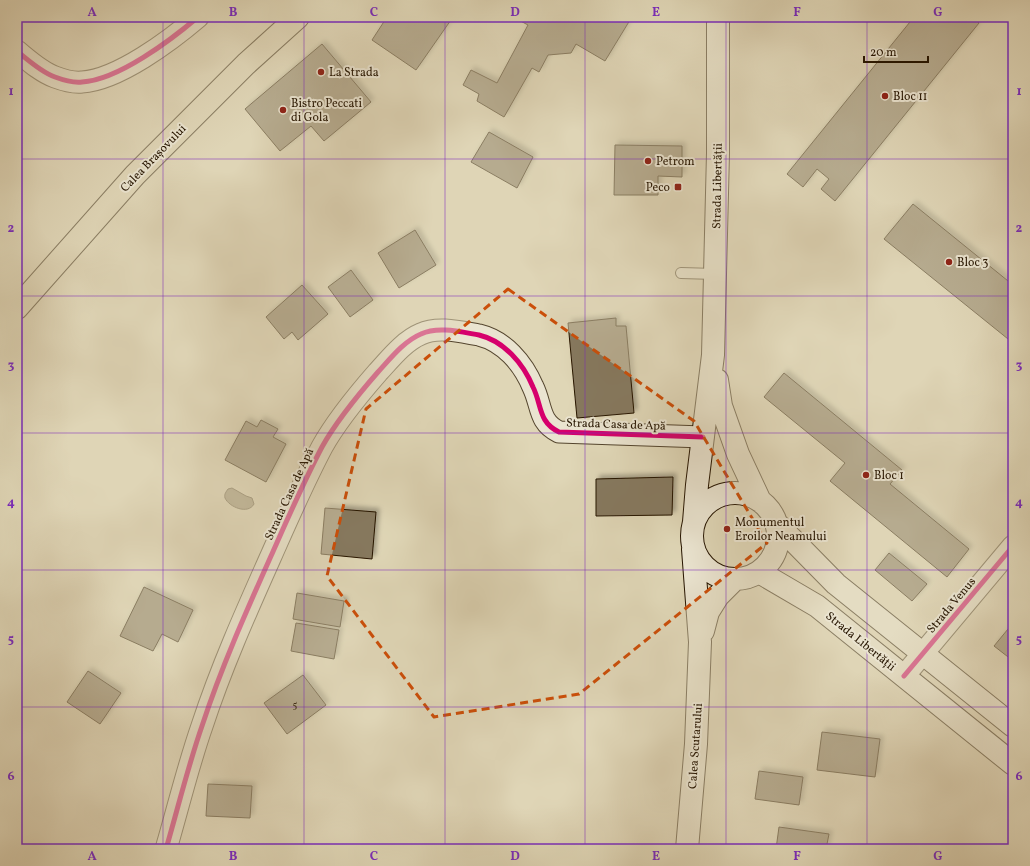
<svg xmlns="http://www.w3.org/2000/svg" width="1030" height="866" font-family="Vollkorn,serif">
<defs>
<filter id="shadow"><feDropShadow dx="3.5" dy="-3.5" stdDeviation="2" flood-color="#0004"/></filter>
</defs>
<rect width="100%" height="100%" fill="#dfd6b6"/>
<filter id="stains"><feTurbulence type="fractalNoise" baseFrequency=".005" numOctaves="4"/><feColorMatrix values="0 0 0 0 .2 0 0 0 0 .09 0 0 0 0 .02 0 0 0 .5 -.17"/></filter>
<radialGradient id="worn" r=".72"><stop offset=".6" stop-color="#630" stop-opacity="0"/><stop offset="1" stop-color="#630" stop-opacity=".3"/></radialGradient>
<path fill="#a09478" stroke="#6f6148" d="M232 488 246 496 252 498 254 504C248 515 229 507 225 498 224 494 226 492 228 489Z"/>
<path fill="#86795f" stroke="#261500" filter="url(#shadow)" d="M387 17H453L416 70 372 40Z
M513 17H628L630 20 605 61 576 44 571 53 548 55 539 72 532 68 504 117 477 101 479 94 463 85 471 70 497 83 528 25Z
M914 17H960L963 20 965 17H972L979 23 835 201 821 189 829 179 817 169 803 187 787 174Z
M322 44 371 102 324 141 311 126 280 151 245 109Z
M489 132 533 157 517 188 471 162Z
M615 145 682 146V177L658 176V195H614Z
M913 204 1013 285V343L884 239Z
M415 230 436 265 399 288 378 253Z
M351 270 373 300 350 317 328 287Z
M302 285 328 314 298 340 292 332 284 339 266 317Z
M616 318V326H626L634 413 577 418 568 323Z
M784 373 902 470 890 484 969 549 947 577 830 481 845 463 764 397Z
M261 420 278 429 273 437 286 444 266 482 225 460 246 421 257 427Z
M673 477 672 515 596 516V479Z
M325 508 376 512 372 559 321 554Z
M889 553 927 584 912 601 875 570Z
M144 587 193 610 178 642 162 634 153 651 120 636Z
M297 593 344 601 340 627 293 619Z
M296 623 339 630 334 659 291 651Z
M1013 623V658L1012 660 994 646Z
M88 671 121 693 100 724 67 702Z
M303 675 326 705 287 734 264 703Z
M822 732 880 739 875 777 817 770Z
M759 771 803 777 799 805 755 799Z
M208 784 252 786 250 818 206 816Z
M779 827 829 834 826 849H776Z"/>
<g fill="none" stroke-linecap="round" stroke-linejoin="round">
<defs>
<path id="service" d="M681 273 715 274"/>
<path id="minor" d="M17 51C28 60 41 72 55 77 63 80 73 83 82 82 118 80 171 40 198 17
M904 676 1013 546
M166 849C178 808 188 766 202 726 221 668 246 612 271 556 287 520 303 483 322 447 337 420 357 396 378 372 390 359 404 341 421 334 438 326 461 332 479 335 504 341 523 363 533 387 542 405 538 422 559 432L703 437"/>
<path id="secondary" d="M717 380 721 406 738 454 760 501
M692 536a43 43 0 1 1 86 0a43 43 0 1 1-86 0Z
M694 522 697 485 713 355 718 153V17
M776 523 836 584 1013 726
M759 572 817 606 1013 764
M703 631 708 612 718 596 734 580
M687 849 696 744 700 642 693 549"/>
<path id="trunk" d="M17 308 135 175 246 64 298 17"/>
</defs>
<use href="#service" stroke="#54452e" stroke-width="12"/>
<use href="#minor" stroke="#54452e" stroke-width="23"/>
<use href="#secondary" stroke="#261500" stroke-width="24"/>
<use href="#trunk" stroke="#261500" stroke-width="24"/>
<use href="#service" stroke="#eae4d0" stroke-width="10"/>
<use href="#minor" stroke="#eae4d0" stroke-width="21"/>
<use href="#secondary" stroke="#eae4d0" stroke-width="22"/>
<use href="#trunk" stroke="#dfd6b6" stroke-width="22"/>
<defs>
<path id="cycleway" d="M17 51C28 60 41 72 55 77 63 80 73 83 82 82 118 80 171 40 198 17
M904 676 1013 546
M166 849C178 808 188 766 202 726 221 668 246 612 271 556 287 520 303 483 322 447 337 420 357 396 378 372 390 359 404 341 421 334 438 326 461 332 479 335 504 341 523 363 533 387 542 405 538 422 559 432L703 437"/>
</defs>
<use href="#cycleway" stroke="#eae4d0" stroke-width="8"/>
<use href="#cycleway" stroke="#d6006c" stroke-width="5"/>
</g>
<path d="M0 0H1030V866H0ZM508 289 694 421 767 543 579 694 434 717 327 576 366 409Z" fill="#dfd6b6" fill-opacity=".55" fill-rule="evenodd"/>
<path fill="none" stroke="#cb4f0a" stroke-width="3" stroke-dasharray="8 5" stroke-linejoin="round" d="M508 289 694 421 767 543 579 694 434 717 327 576 366 409Z"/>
<path fill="none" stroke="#7b2cbf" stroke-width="1" stroke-opacity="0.55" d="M163 17V849M304 17V849M445 17V849M585 17V849M726 17V849M867 17V849M17 159H1013M17 296H1013M17 433H1013M17 570H1013M17 707H1013"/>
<g fill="#8f2418" stroke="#eae4d0" stroke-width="1.5">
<circle cx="321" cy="72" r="4"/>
<circle cx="885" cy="96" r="4"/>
<circle cx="283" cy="110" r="4"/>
<circle cx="648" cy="161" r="4"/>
<rect x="674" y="183" width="8" height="8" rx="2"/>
<circle cx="949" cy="262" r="4"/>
<circle cx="866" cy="475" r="4"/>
<circle cx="727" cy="529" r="4"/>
</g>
<g text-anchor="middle" stroke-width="4" stroke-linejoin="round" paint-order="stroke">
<g font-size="10" fill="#3e2e18">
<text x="295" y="708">5</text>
</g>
<g font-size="12" fill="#261500" stroke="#eae4d0" text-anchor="start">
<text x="329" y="76">La Strada</text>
<text x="893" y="100">Bloc 11</text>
<text x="291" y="107">Bistro Peccati<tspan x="291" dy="14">di Gola</tspan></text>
<text x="656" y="165">Petrom</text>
<text x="670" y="191" text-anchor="end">Peco</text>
<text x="957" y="266">Bloc 3</text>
<text x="874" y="479">Bloc 1</text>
<text x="735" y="526">Monumentul<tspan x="735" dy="14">Eroilor Neamului</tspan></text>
</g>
<g font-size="12" fill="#261500" stroke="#eae4d0">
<text transform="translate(153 158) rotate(-46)" y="4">Calea Brașovului</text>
<text transform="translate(717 186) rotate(-89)" y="4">Strada Libertății</text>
<text transform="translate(616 424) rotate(2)" y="4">Strada Casa de Apă</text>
<text transform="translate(289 494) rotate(-65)" y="4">Strada Casa de Apă</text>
<text transform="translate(951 605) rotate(-50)" y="4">Strada Venus</text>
<text transform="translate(861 641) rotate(39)" y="4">Strada Libertății</text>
<text transform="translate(695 746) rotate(-86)" y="4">Calea Scutarului</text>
</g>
</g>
<rect width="1030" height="866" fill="none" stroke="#dfd6b6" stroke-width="44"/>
<path d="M864 56v6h64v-6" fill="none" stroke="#261500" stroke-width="2"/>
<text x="870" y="56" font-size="12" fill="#261500" stroke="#eae4d0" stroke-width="3" paint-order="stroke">20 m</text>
<rect x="22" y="22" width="986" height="822" fill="none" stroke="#7b2cbf" stroke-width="1.5"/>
<g font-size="13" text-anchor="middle" font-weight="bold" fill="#7b2cbf">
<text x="92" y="16">A</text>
<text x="233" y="16">B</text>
<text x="374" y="16">C</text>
<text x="515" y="16">D</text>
<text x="656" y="16">E</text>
<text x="797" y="16">F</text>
<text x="938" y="16">G</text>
<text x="11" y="95">1</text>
<text x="1019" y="95">1</text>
<text x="11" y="232">2</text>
<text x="1019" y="232">2</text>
<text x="11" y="369">3</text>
<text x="1019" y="369">3</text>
<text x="11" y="506">4</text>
<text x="1019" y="506">4</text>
<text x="11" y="643">5</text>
<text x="1019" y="643">5</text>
<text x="11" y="780">6</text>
<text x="1019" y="780">6</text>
<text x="92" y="860">A</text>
<text x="233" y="860">B</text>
<text x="374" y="860">C</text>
<text x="515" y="860">D</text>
<text x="656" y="860">E</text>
<text x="797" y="860">F</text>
<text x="938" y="860">G</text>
</g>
<rect width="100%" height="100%" filter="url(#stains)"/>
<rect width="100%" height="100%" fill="url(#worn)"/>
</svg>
